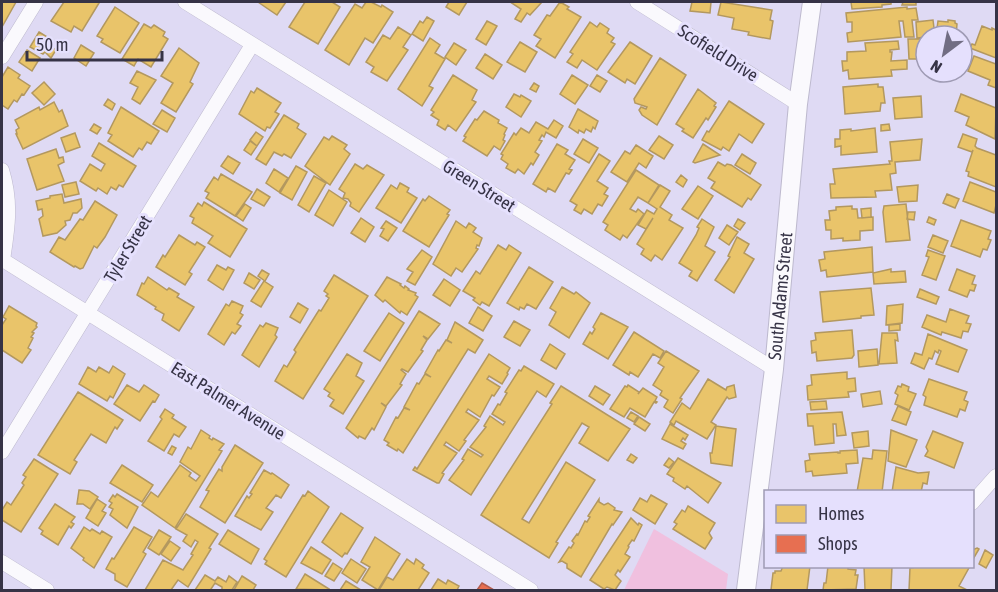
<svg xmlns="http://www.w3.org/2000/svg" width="998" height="592" font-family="'Asap Condensed',sans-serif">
<rect width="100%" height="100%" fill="#dfdaf4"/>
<path fill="#f0c0df" d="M654 529 728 574 726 590H624Z"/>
<path fill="#e9c46a" stroke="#b3985f" stroke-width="1.5" d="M2 2H16L2 27Z
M64 2H98L99 3 82 31 74 26 71 32 51 21Z
M258 2H286L277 15Z
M305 2H332L340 7 318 44 289 27Z
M366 2H371L381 7 382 5 393 12 373 43 365 38 349 65 325 50 355 4 362 8Z
M449 2H467L459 15 446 7Z
M510 2H542L530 15 527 13 521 22 515 19 521 9Z
M560 2 569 7 567 9 581 17 555 58 536 46 541 39 534 35 547 15 550 16Z
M692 2H711L710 13 690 11Z
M721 2 772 10 770 20 773 21 770 39 748 35 749 32 732 29 734 18 718 15Z
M851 2H891V4L882 5V7L852 9Z
M903 2H916V5H902Z
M115 7 139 23 120 53 101 42 103 39 97 36Z
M907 7V9L916 8 918 20H912L914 37H905L903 21H899L901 37 848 42 847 33 852 32V22H847L846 13Z
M427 17 434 21 423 41 412 34 420 21 423 23Z
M933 20 935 36 917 38 916 22Z
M948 20 955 21V23L957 24 956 36H936L938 21 948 22Z
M487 21 497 26 486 45 476 39Z
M590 22 597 27 600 23 609 29 607 33 614 38 611 42 615 44 597 70 582 60 577 68 567 62 573 54 570 52Z
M144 24 151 28 154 25 165 32 163 36 168 39 151 67 138 59 134 66 122 59Z
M982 26 992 30V28L996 30V58L970 48 972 44 975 45Z
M398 27 411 35 403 47 408 50 387 81 371 72 374 67 366 62 383 35 390 39Z
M39 32 52 40 49 45 56 50 51 58 45 52 43 54 30 47Z
M430 38 440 45 435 53 445 59 429 86 433 88 422 106 398 89Z
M908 39H926V60V59H909Z
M898 41 899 49 890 50V52H892L891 61 907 60V69L891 70 892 76 849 79 848 70 843 71 842 61H847V52L866 51 865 43Z
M520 42 537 52 525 72 507 62Z
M630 42 652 56 635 84 627 79 625 83 608 72Z
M454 43 466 50 456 65 445 57Z
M81 45 94 53 86 66 74 58Z
M179 48 199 63 190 82 193 84 176 112 161 103 173 83 161 76Z
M27 50 40 58 32 71 19 62Z
M485 54 502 65 493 79 476 68Z
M974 56 996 64V88L988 85 990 80 968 71Z
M660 58 686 75 657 125 642 115 639 110 641 107 646 109 647 107 635 103 634 99Z
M8 67 20 75 18 78 30 86 24 95 22 94 17 102 14 100 8 109 2 105V77Z
M137 71 156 80 140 104 132 99 138 87 130 83Z
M453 75 477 90 472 100 476 102 456 131 448 125 445 130 437 125 439 120 431 115 434 112 431 110Z
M572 75 588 85 575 104 560 94Z
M597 75 607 81 600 92 590 86Z
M44 82 55 94 44 105 32 93Z
M534 83 539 86 536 92 530 89Z
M878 84V87H883L885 103H881L880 111 845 114 843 87Z
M257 88 281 103 275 112 279 114 270 128 267 127 265 131 239 114 251 91 254 93Z
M698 89 716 103 714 106 716 107 708 120 706 118 693 138 682 131 684 129 676 124Z
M514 94 520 97 521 95 531 101 521 117 506 107Z
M961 94 996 108 995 139 966 125 969 117 955 111Z
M921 96 922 117 895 119 893 98Z
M108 99 115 104 112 110 104 105Z
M729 101 764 124 752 143 739 134 729 151 723 147 721 150 702 140 707 131 709 132Z
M54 102 59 112 62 110 68 126 23 149 16 134H17L16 130 19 128 15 120 39 107 40 110Z
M121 107 159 131 151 144 147 142 142 150 139 148 133 157 108 141 112 135 108 133Z
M578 109 598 121 595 129 593 127 591 132 586 129 584 133 579 130 578 133 569 127Z
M162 110 175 118 167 132 153 124Z
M484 111 499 120 498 123 507 128 504 134 505 135 503 140 505 141 500 150 494 146 487 156 463 141 466 137 464 136 475 119 477 120Z
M284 115 299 124 297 128 306 134 291 158 284 154 282 156 274 152 266 165 256 159Z
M554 120 563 126 556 138 546 132 544 137 542 135 539 140 542 141 535 152 539 155 533 165 531 163 524 174 518 169 515 173 506 168 508 164 501 159 503 155 501 154 514 133 516 135 521 128 529 133 536 122 548 129Z
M94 124 101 128 97 134 90 130Z
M889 124 890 130 881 131V125Z
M875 128 877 152 841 155V146L835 147V139H840V130L851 129V131Z
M256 132 263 137 257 146 250 140Z
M75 133 80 147 66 152 61 138Z
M963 134 977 139 975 146 977 148 996 155V187L968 176 969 172 966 171 973 150 972 152 958 147Z
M332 136 347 145 344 149 350 154 330 185 305 166 324 137 329 140Z
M659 136 673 145 664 159 649 150Z
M583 139 598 148 589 163 574 154Z
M922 139 920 160 895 162 896 173 890 174 892 190 875 191 876 197 831 198 830 184H835L833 169 890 164 889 161H892L890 142Z
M250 141 257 146 251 155 244 150Z
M99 143 136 166 123 187 119 185 116 190 111 187 107 194 98 188 96 191 80 181 90 164 101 171 105 164 92 156Z
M557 144 568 150 565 154 575 160 569 169 572 170 569 174 566 173 555 192 548 188 546 192 533 184Z
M703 144 720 155 695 163 693 162Z
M636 145 653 156 646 168 639 163 627 182 611 172 625 151 630 154Z
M56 149 59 158 63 157 64 162 58 165 64 181 37 190 27 159Z
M599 154 610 161 597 181 608 188 604 194 608 196 602 206 598 204 592 214 584 209 581 214 574 210 577 205 570 201Z
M742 154 756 163 750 174 735 165Z
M228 156 240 163 233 174 221 166Z
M718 162 725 166 727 164 731 165 761 185 751 200 748 198 742 207 711 188 715 182 708 178Z
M355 164 363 169 367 165 384 175 359 212 350 206 351 203 348 199 343 198 345 193 339 189Z
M296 166 307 172 292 200 280 193Z
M274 169 288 178 279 192 266 183Z
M636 170 659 185 648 203 638 197 630 209 636 212 638 209 644 214 627 238 623 235 620 240 605 230 608 225 603 222Z
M221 174 252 192 235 216 206 198 209 193 205 191 214 177 218 180Z
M681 175 687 180 683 187 676 182Z
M314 176 326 183 309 212 298 205Z
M76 182 79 194 65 197 62 185Z
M970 182 996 192V205L994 213 963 201Z
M400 183 409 188 407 192 417 198 401 223 376 208 391 185 397 189Z
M660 185 670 191 660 207 672 215 669 220 683 228 662 260 655 255 651 261 641 254 644 249 637 244 653 218 646 229 638 225 647 210 654 214 657 209 648 203Z
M918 185 917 201 899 202 897 187Z
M698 186 713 196 698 219 682 209Z
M257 189 270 197 264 206 251 199Z
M329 190 347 202 333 226 315 215Z
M62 194 64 203 81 199 82 208 77 213H73L70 220 65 221 66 225 57 233 43 236 39 219 43 216 42 209 38 210 36 201 50 198V196Z
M947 194 959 199 955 208 943 203Z
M429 196 450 210 447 214 449 215 429 247 403 231 423 199 425 201Z
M95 201 117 215 105 237 97 248 94 246 83 268 80 269 75 266 74 267 50 252 59 237 65 240 80 219 83 220Z
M204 202 247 229 230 257 208 243 213 236 192 223 194 218 190 216 198 203 202 206Z
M245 204 251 208 243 221 236 216Z
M906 204 910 240 886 242 883 212 884 206Z
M852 206V209H857L858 218 873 217V230L860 231V240L843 241V238L831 239V230H826L825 220H830L829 211 836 210V207Z
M871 208V217L862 218 861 209Z
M908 212H915L914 220 907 219Z
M929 217 936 220 934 225 927 222Z
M361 218 374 227 365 242 351 233Z
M702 219 714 227 705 246 715 252 697 281 689 276 692 271 679 263 696 235 699 228 697 227Z
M738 219 745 223 740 230 734 226Z
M961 220 991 231 988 239 991 240 987 250 983 249 980 257 951 246Z
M386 221 397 228 388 241 380 236 384 229 381 228Z
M456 221 466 228 469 223 476 228 473 232 482 238 479 246 477 245 476 248 478 249 462 272 456 268 451 276 433 264Z
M727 225 738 232 729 245 719 238Z
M179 235 195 245 197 242 205 247 189 272 192 274 185 285 156 267 163 255 165 257Z
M933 235 948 241 943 253 928 247Z
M737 237 749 244 744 253 754 259 734 293 715 280 730 257 728 256Z
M498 245 506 250 509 245 521 253 489 306 482 302 480 305 473 300 475 298 463 291 476 271 480 274Z
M872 247 873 272 827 277 826 270 821 271 819 260 825 259 824 252Z
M422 250 432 257 415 285 407 281 413 272 407 269Z
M928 250 945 256 936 280 922 275 929 257 926 256Z
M217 265 226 270 228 267 234 270 223 290 208 280Z
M529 267 553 282 536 309 527 304 524 309 520 307 519 310 507 303Z
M891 269V272L905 271 906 282 874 284 873 273Z
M957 269 975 276 972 284 976 285 974 291 970 290 967 297 949 290Z
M262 270 269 274 265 281 258 276Z
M249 273 260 280 254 289 244 283Z
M334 275 368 296 303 399 275 381 284 365 287 367 296 352 294 350 319 310 321 311 329 298 326 296 328 294 324 291Z
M148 277 167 290 169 288 179 294 177 297 194 307 179 331 162 320 164 314 155 309 156 307 137 295 142 283 144 284Z
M387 277 401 284 400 285 404 288 405 286 409 289 408 290 416 293 415 295 418 297 407 315 401 311 400 313 385 300 383 302 375 295Z
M444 279 460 290 450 306 433 295Z
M264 281 273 287 261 307 251 301Z
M562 287 574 294 576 292 590 303 569 338 549 325 556 312 550 308Z
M871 288 874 315 861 316V318L823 322 820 292Z
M920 289 939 297 936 304 917 297Z
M232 301 243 306 240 313 243 315 237 324 241 326 235 334 232 332 224 345 208 334 226 304 229 306Z
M298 303 308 309 300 323 290 317Z
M903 304 902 323 886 325 887 306Z
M9 306 37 323 36 326 37 327 32 332 34 333 31 337 33 338 28 348 31 350 22 363 2 350V325L6 319 3 317Z
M478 307 492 316 483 331 469 323Z
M950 309 969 316 966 323 971 324 968 332 963 331 961 338 942 332 941 335 922 327 927 315 946 322Z
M419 311 440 324 428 339 423 336 427 340 421 350 423 351 408 372 402 369 401 370 406 374 400 384 402 385 386 406 381 403 386 407 374 430 372 428 365 439 359 436 358 438 346 428Z
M389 313 404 323 380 361 364 351Z
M601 313 628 327 608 359 583 344 590 332 592 334 595 329 593 327Z
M514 321 530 330 520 346 504 337Z
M455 322 483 340 475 353 468 349 403 453 398 449 397 451 387 445 389 443 384 440 396 417 398 418 404 408 410 410 404 407 417 383 419 384 425 374 431 377 425 373 438 350 439 351 446 340 452 343 447 340Z
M266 323 278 328 275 335 277 337 259 367 242 355 260 325 263 327Z
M900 324V330L889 331V325Z
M852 330 854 355 852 358 817 361 816 352 812 353 811 341 816 340 815 333Z
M634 332 664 351 660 358 653 354 638 377 630 372 629 375 613 365Z
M882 333H897L898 341 895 340 897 363 879 364Z
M928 334 967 350 958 372 936 364 941 351 939 350 938 353 935 351 932 359 929 358 924 369 911 363 915 353 922 355Z
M550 344 565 354 556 369 541 360Z
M877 349 878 365 859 367 858 351Z
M666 351 699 371 680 398 682 399 673 413 664 407 668 400 660 395 662 391 653 385 664 367 658 363Z
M347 354 362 363 356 376 364 381 343 414 330 406 334 400 328 396 330 393 324 389Z
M489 354 510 368 507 373 508 374 502 384 489 376 487 379 500 387 494 396 492 395 480 417 468 409 466 412 479 420 464 440 466 441 459 451 446 442 444 445 457 453 442 473 444 474 439 483H437L413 470 415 467 417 469Z
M113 366 125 374 113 398 110 396 107 401 79 384 88 367 96 372 99 367 109 373Z
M524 366 554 384 546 397 537 391 471 495 449 480 464 460 462 459 468 449 481 457 483 455 470 447 486 427 484 426 490 416 503 425 505 422 492 414 498 404 500 405 507 393 505 392 519 370 521 371Z
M847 372V379L855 378 856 391 848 392 849 397 808 400 807 386 812 385 811 375Z
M708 379 726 390 727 387 734 385 736 397 729 399 727 397 711 422 716 425 707 439 676 421 674 425 670 422 682 403 690 409Z
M929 379 967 392 964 400 968 402 965 411 960 409 957 417 924 405 926 397 923 395Z
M902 384 909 387 908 391 916 394 909 410 895 404 898 395 895 393 898 386 901 387Z
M127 385 139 392 144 385 159 395 155 402 153 401 140 421 114 404Z
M628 385 639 392 638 394 643 388 657 397 655 401 657 402 656 403 654 402 645 417 630 408 624 417 610 409 625 386 627 387Z
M561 386 630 429 608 461 579 443 589 427 582 423 522 519 529 523 566 462 595 480 556 542 558 543 549 558 481 515 552 404 550 403Z
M595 386 610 395 603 405 589 396Z
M880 391 882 404 863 407 861 394Z
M78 392 123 420 117 429 115 427 106 443 91 434 74 460 77 462 70 474 38 455Z
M826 401 827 409 811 410 810 402Z
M898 406 911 412 906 425 892 420Z
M165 409 174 415 172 418 186 427 179 437 174 434 164 451 148 441 162 419 160 417Z
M631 412 638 416 634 422 627 418Z
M842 412 846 435 837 436 836 424H833L834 443 815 445 813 426H808L807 414Z
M639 417 650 424 645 431 634 424Z
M670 424 688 435 685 440 683 438 681 441 686 444 683 449 662 439Z
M716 426 736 429 732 466 711 463 710 453H712Z
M201 430 210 436 209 438 212 440 213 438 224 444 219 450 222 451 175 528 142 505 151 492 158 497 180 465 191 473 189 476 196 481 200 476 180 462 188 447 191 449Z
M891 430 917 440 906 467 888 461Z
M868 431 869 446 854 448 852 433Z
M933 431 963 443 954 468 925 456 928 451 926 447Z
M235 445 263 463 225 523 200 507 209 491 206 490 219 469 222 471V467Z
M172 446 176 448 172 455 168 453Z
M857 450 858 463 846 464 847 473 813 476 812 471 806 472 805 461 810 460 809 454 838 452V453H840V451Z
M873 450 887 451 882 492H857L863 458 872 459Z
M631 454 637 458 633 463 627 460Z
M669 458 674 462 669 468 664 465Z
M678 458 721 483 708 503 687 486 685 489 673 481 674 478 667 474Z
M34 459 58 474 21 532 2 520V510L7 502 11 505 24 485 22 483 26 477 23 475Z
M122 465 153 485 142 502 110 483Z
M896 467 918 473 929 472 927 484 923 483 921 492H892Z
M264 470 271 474 272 473 289 485 281 498 276 495 266 508 273 512 261 530 235 516 247 496 249 498 252 494 250 493Z
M79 490 89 491 98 497 90 509 83 504H77Z
M308 491 329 507 286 577 265 564 267 561 264 559 303 495 305 496Z
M117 494 138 507 127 528 110 515 113 509 109 507 112 503 109 501 113 495 115 497Z
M651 495 667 504 655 524 633 510 640 498 647 502Z
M97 499 106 505 102 511 106 513 98 526 86 518Z
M599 499V502L604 505 608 503 615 508 614 510 622 512 613 525 612 524 581 577 567 568V564L562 561 559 562 569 547 571 548 574 543 572 541 577 534 578 535 585 521 587 522 590 517 588 516Z
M55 504 75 517 71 522 74 524 71 528 69 526 58 545 41 534 43 531 39 528Z
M688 506 715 523 709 533 712 538 705 549 673 529 677 524 674 522 682 510 685 512Z
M341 513 363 528 347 554 345 553 342 557 322 542Z
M186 514 218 534 209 548 211 549 188 587 178 580 171 590H145L163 560 183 570 193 555 191 554 198 542 195 540 191 547 183 541 187 535 176 529Z
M631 518 638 525 639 523 642 525 634 541 632 540 628 546 629 547 625 554 630 557 620 572 618 570 615 575 621 581 615 590 607 587 604 589 590 580Z
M84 527 90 531 92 529 100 534 102 531 112 537 94 568 83 560 84 558 71 548Z
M134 527 152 537 143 552 146 554 127 587 115 580V574L106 569 112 558 114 559Z
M159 530 171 537 159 555 148 548Z
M228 530 259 549 251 564 219 544Z
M375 537 400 554 378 590 362 580 370 567 361 562Z
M170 541 180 548 171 561 161 554Z
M311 547 331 560 322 574 301 563Z
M977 548 979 549 972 561V550Z
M985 550 993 555 986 568 979 564Z
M351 559 366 569 357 583 342 573Z
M407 559 414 564 416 559 424 565 422 568 429 573 418 590H379L387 577 393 580Z
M333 563 342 569 334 581 325 576Z
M783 566H810L807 590H771L773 573H775V571H781Z
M828 566H848V569L856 570 855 575H858L856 589 823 590 824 583H826Z
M864 566H892L891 590H865Z
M922 566H970L959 586 967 590H909L910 568Z
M305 574 329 589 328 590 296 589Z
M205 575 215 581 218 577 226 582 229 576 237 582 232 590H222V587L215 583 211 589 213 590H195Z
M242 576 256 585 253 590H234Z
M438 579 446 584 448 580 459 586 457 590H431Z
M346 581 361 590H340Z"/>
<path fill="#e76f51" stroke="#b25d4e" stroke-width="1.5" d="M482 583 494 590H477Z"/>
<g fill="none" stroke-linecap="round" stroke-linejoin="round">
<defs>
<path id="minor" d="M185 2 774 369
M637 2 798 104
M2 57 36 2
M2 170C12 202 8 228 3 260
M3 260 531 590
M2 452 252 45
M972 503 996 476
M2 562 47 590"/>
<g id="tertiary">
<path id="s1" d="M746 590 774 369 798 104 812 2"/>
</g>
</defs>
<use href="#minor" stroke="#bdb9ce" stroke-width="15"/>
<use href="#tertiary" stroke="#bdb9ce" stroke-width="20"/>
<use href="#minor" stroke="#faf9fd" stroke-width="14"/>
<use href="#tertiary" stroke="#faf9fd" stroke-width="18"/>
</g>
<g text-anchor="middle" stroke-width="6" stroke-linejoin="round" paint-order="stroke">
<g font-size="18" fill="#363346" stroke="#e5e0fd">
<text transform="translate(718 53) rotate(32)" y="6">Scofield Drive</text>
<text transform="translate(479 186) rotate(32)" y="6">Green Street</text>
<text transform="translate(128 249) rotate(-59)" y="6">Tyler Street</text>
<text dy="6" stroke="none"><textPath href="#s1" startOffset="296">South Adams Street</textPath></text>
<text transform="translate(228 401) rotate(32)" y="6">East Palmer Avenue</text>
</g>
</g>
<rect width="998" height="592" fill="none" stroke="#363346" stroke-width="6"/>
<rect x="764" y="490" width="210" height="78" fill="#e5e0fd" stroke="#9f9bb4" stroke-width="1.5"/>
<rect x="776" y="505" width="30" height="18" fill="#e9c46a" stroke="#9f9bb4" stroke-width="1.5"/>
<text x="818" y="520" font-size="18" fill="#363346">Homes</text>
<rect x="776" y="535" width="30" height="18" fill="#e76f51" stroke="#9f9bb4" stroke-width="1.5"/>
<text x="818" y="550" font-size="18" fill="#363346">Shops</text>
<g transform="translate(944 54) rotate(212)"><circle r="28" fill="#e5e0fd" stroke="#9f9bb4" stroke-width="1.5"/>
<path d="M0-4.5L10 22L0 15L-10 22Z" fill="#716d83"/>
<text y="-9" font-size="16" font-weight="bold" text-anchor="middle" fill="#363346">N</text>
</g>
<path d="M27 51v9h135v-9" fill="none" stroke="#363346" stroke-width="3"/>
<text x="36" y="51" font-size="18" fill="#363346" stroke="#e5e0fd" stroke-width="4.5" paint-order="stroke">50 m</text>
</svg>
